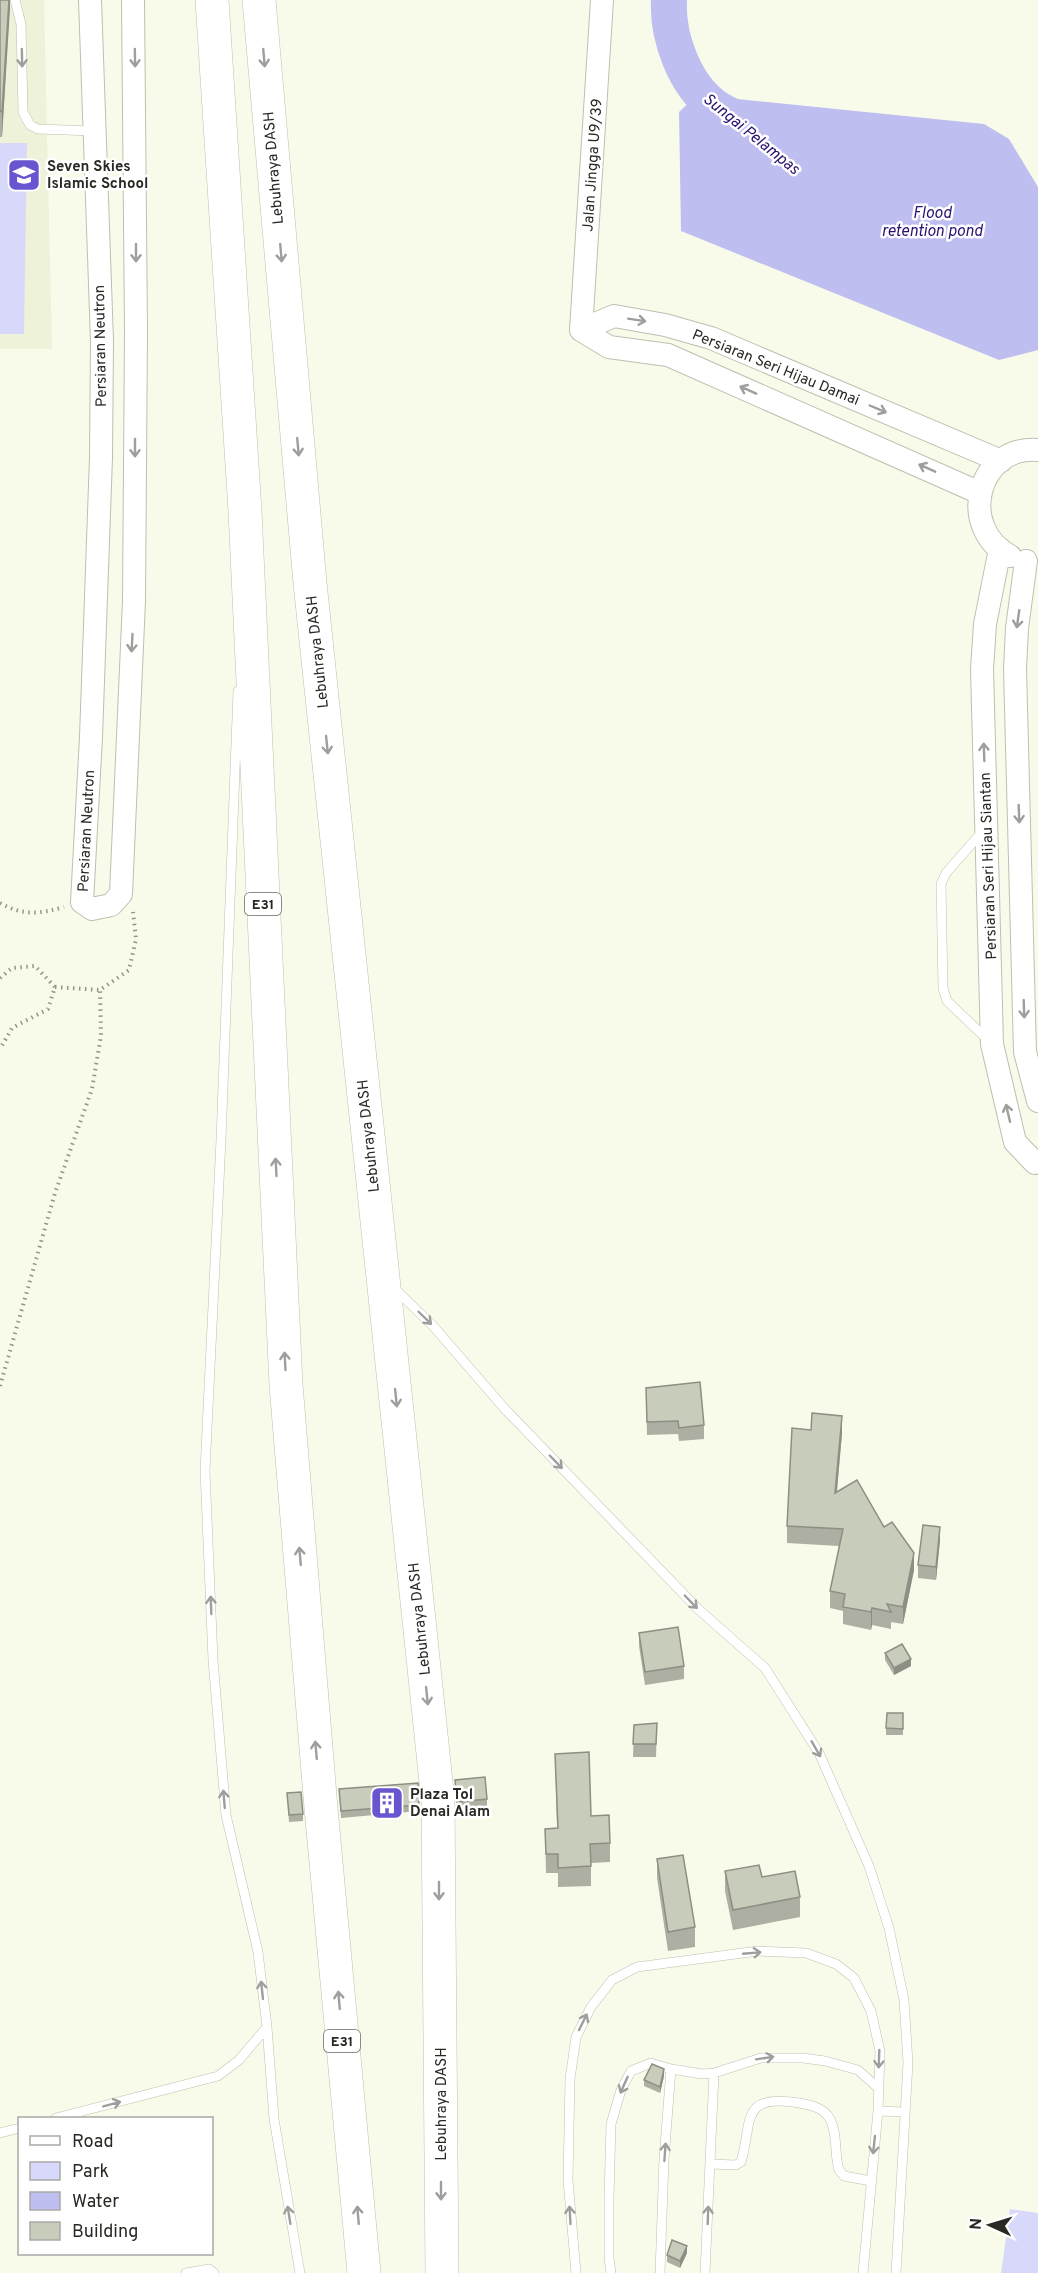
<svg xmlns="http://www.w3.org/2000/svg" width="1038" height="2273" font-family="Overpass,sans-serif">
<rect width="100%" height="100%" fill="#f8fbea"/>
<path fill="#edf2d9" d="M0 0H44L52 349H0Z"/>
<path fill="#d8d9fa" d="M0 143H27L24 334H0Z
M1010 2209 1038 2213V2273H1001Z"/>
<path fill="#bfbef1" d="M697 95 984 124 1009 139 1038 187V350L999 360 681 231 679 112Z"/>
<g fill="none" stroke-linecap="round" stroke-linejoin="round">
<path stroke="#bfbef1" stroke-width="36" d="M669 0C667 36 684 84 714 106 723 113 734 116 742 123"/>
<defs>
<path id="service" d="M15 0 21 24 23 112 30 125 38 129 93 131
M982 832 946 873 941 884 943 988 947 1001 988 1040
M393 1287 434 1327 504 1408 698 1609 765 1668 819 1753 869 1866 889 1928 904 2000 908 2063 896 2273
M267 2027 274 2119 300 2273
M878 2111 904 2112
M56 2118 218 2076 239 2060 267 2027 258 1952 226 1815 213 1660 205 1471 221 1140 238 691
M0 2133 20 2128
M710 2164 736 2165 741 2162C753 2122 739 2093 799 2103 811 2105 824 2108 830 2119 838 2134 834 2154 839 2170L844 2176 871 2181
M186 2273 209 2269 214 2273
M576 2273 568 2180 570 2079 576 2037 591 2007 612 1980 637 1967 758 1951 806 1953 836 1964 854 1978 871 2011 880 2051 878 2111 863 2273
M611 2273 609 2258V2197L611 2124 621 2090 631 2071 651 2063 671 2069 702 2074 714 2073
M660 2273 664 2159 671 2069
M705 2273 714 2073 761 2058H803L825 2061 858 2070 877 2087"/>
<path id="tertiary" d="M90 0 102 341 101 457 91 737 82 902 92 909 111 905 121 894 134 601 136 332 133 0
M581 330 614 316 665 325 711 338 1001 461
M581 330 609 347 668 355 980 493
M581 330 602 0
M1000 549 985 624 982 669 992 1044 1015 1142 1035 1163
M1010 556C957 528 977 445 1038 450
M1026 561 1017 628 1015 669 1025 1052 1038 1101"/>
<path id="motorway" d="M212 0 245 511 286 1385 321 1808 364 2273
M259 0 310 583 438 1801 442 2273"/>
</defs>
<use href="#service" stroke="#bdc0b0" stroke-width="10"/>
<use href="#tertiary" stroke="#bdc0b0" stroke-width="24"/>
<use href="#motorway" stroke="#bdc0b0" stroke-width="34"/>
<path stroke="#939589" stroke-width="4" stroke-dasharray="1.5 4.5" stroke-linecap="butt" d="M0 903C23 916 39 914 64 907
M0 978 12 968 35 966 55 987 48 1009 12 1028 0 1049
M55 987 100 990 129 970 136 939 133 912
M0 1386 55 1193 92 1089 101 1036 100 990"/>
<use href="#service" stroke="#fff" stroke-width="9"/>
<use href="#tertiary" stroke="#fff" stroke-width="22"/>
<use href="#motorway" stroke="#fff" stroke-width="33"/>
</g>
<path fill="#acafa1" d="M0 0H10L2 137H0Z
M646 1388 704 1425V1439L679 1441 678 1434 647 1435Z
M842 1433 837 1492 884 1527 914 1570 903 1624 891 1622V1629L872 1625 871 1630 843 1624V1611L830 1608V1591L839 1546 787 1543V1526Z
M940 1540 936 1580 918 1578V1565Z
M639 1633 684 1666V1679L645 1685 639 1646Z
M885 1653 911 1666 894 1675 885 1660Z
M903 1713V1735H886V1728Z
M657 1723 656 1757H633L634 1725Z
M555 1754 591 1816 610 1843V1862L591 1863V1886L558 1887V1873H546L545 1829 557 1828Z
M455 1780 487 1799V1806L457 1808Z
M339 1789 419 1805V1811L341 1818Z
M287 1793 303 1814V1821L289 1822Z
M657 1859 695 1927V1947L668 1951 657 1878Z
M725 1871 762 1877 800 1897V1917L733 1930 725 1891Z
M664 2076 660 2093 644 2086V2080Z
M687 2253 680 2268 667 2262V2255Z"/>
<path fill="#8c8f83" d="M9 0H10V9L2 137V112Z
M842 1416V1433L835 1510V1493Z
M940 1527V1540L936 1580V1567Z
M914 1553V1570L903 1624V1607Z
M872 1608V1625L871 1630V1612Z
M911 1659V1666L894 1675V1668Z
M664 2069V2076L660 2093V2087Z
M687 2246V2253L680 2268V2261Z"/>
<path fill="#c8ccbb" stroke="#8c8f83" stroke-width="1.5" d="M0 0H9L2 112 0 111Z
M700 1382 704 1425 679 1428 678 1421 647 1422 646 1388Z
M812 1413 842 1416 835 1493 857 1480 884 1527 892 1522 914 1553 903 1607 887 1604 891 1612 872 1608 871 1612 843 1607 845 1594 830 1591 843 1529 787 1526 792 1428 811 1430Z
M923 1525 940 1527 936 1567 918 1565Z
M678 1627 684 1666 645 1672 639 1633Z
M902 1644 911 1659 894 1668 885 1653Z
M887 1713H903V1729L886 1728Z
M657 1723 656 1744H633L634 1725Z
M589 1752 591 1816 609 1815 610 1843 590 1844 591 1866 558 1868V1854H546L545 1829 558 1828 555 1754Z
M485 1777 487 1799 457 1802 455 1780Z
M418 1783 419 1805 341 1811 339 1789Z
M301 1792 303 1814 289 1815 287 1793Z
M683 1855 695 1927 668 1932 657 1859Z
M759 1865 762 1877 795 1871 800 1897 733 1910 725 1871Z
M652 2064 664 2069 660 2087 644 2080Z
M672 2240 687 2246 680 2261 667 2255Z"/>
<defs><path id="oneway-shaft" d="M-6 0H5M1.5-3L5.5 0L1.5 3" fill="none" stroke-width="1.6" stroke-linecap="round" stroke-linejoin="round" transform="scale(1.5)"/></defs>
<g stroke="#9e9f9c">
<use href="#oneway-shaft" transform="translate(22 58) rotate(89)"/>
<use href="#oneway-shaft" transform="translate(135 58) rotate(89)"/>
<use href="#oneway-shaft" transform="translate(264 58) rotate(85)"/>
<use href="#oneway-shaft" transform="translate(136 253) rotate(90)"/>
<use href="#oneway-shaft" transform="translate(281 253) rotate(85)"/>
<use href="#oneway-shaft" transform="translate(637 320) rotate(9)"/>
<use href="#oneway-shaft" transform="translate(748 390) rotate(-156)"/>
<use href="#oneway-shaft" transform="translate(878 409) rotate(23)"/>
<use href="#oneway-shaft" transform="translate(298 447) rotate(85)"/>
<use href="#oneway-shaft" transform="translate(135 448) rotate(90)"/>
<use href="#oneway-shaft" transform="translate(927 468) rotate(-156)"/>
<use href="#oneway-shaft" transform="translate(1018 619) rotate(98)"/>
<use href="#oneway-shaft" transform="translate(132 643) rotate(93)"/>
<use href="#oneway-shaft" transform="translate(327 745) rotate(84)"/>
<use href="#oneway-shaft" transform="translate(984 752) rotate(-92)"/>
<use href="#oneway-shaft" transform="translate(1019 814) rotate(88)"/>
<use href="#oneway-shaft" transform="translate(1024 1009) rotate(88)"/>
<use href="#oneway-shaft" transform="translate(1008 1113) rotate(-103)"/>
<use href="#oneway-shaft" transform="translate(276 1167) rotate(-93)"/>
<use href="#oneway-shaft" transform="translate(425 1318) rotate(44)"/>
<use href="#oneway-shaft" transform="translate(285 1361) rotate(-93)"/>
<use href="#oneway-shaft" transform="translate(396 1398) rotate(84)"/>
<use href="#oneway-shaft" transform="translate(556 1462) rotate(46)"/>
<use href="#oneway-shaft" transform="translate(300 1556) rotate(-95)"/>
<use href="#oneway-shaft" transform="translate(691 1602) rotate(46)"/>
<use href="#oneway-shaft" transform="translate(211 1605) rotate(-92)"/>
<use href="#oneway-shaft" transform="translate(427 1696) rotate(84)"/>
<use href="#oneway-shaft" transform="translate(816 1749) rotate(60)"/>
<use href="#oneway-shaft" transform="translate(316 1750) rotate(-95)"/>
<use href="#oneway-shaft" transform="translate(224 1799) rotate(-95)"/>
<use href="#oneway-shaft" transform="translate(439 1891) rotate(90)"/>
<use href="#oneway-shaft" transform="translate(752 1953) rotate(-5)"/>
<use href="#oneway-shaft" transform="translate(262 1990) rotate(-96)"/>
<use href="#oneway-shaft" transform="translate(339 2000) rotate(-95)"/>
<use href="#oneway-shaft" transform="translate(583 2022) rotate(-64)"/>
<use href="#oneway-shaft" transform="translate(765 2058) rotate(-9)"/>
<use href="#oneway-shaft" transform="translate(879 2059) rotate(92)"/>
<use href="#oneway-shaft" transform="translate(624 2085) rotate(114)"/>
<use href="#oneway-shaft" transform="translate(112 2104) rotate(-15)"/>
<use href="#oneway-shaft" transform="translate(874 2145) rotate(96)"/>
<use href="#oneway-shaft" transform="translate(665 2152) rotate(-86)"/>
<use href="#oneway-shaft" transform="translate(441 2191) rotate(90)"/>
<use href="#oneway-shaft" transform="translate(289 2215) rotate(-99)"/>
<use href="#oneway-shaft" transform="translate(358 2215) rotate(-95)"/>
<use href="#oneway-shaft" transform="translate(570 2215) rotate(-93)"/>
<use href="#oneway-shaft" transform="translate(708 2215) rotate(-88)"/>
</g>
<defs>
<symbol id="school-square" viewBox="-11 -11 22 22"><rect x="-9" y="-9" width="18" height="18" rx="4" fill="#6756cf" stroke="#fff"/><path d="M0-5L7-2L0 1L-7-2ZM-4 1L0 2.5L4 1V4Q0 6-4 4Z" fill="#fff"/></symbol>
<symbol id="building-square" viewBox="-11 -11 22 22"><rect x="-9" y="-9" width="18" height="18" rx="4" fill="#6756cf" stroke="#fff"/><path d="M-4-6H4V6H1V3H-1V6H-4ZM-2.5-4.3h1.7v1.8h-1.7ZM.8-4.3h1.7v1.8H.8ZM-2.5-1h1.7V.8h-1.7ZM.8-1h1.7V.8H.8Z" fill="#fff"/></symbol>
</defs>
<g fill-rule="evenodd">
<use href="#school-square" x="5" y="156" width="38" height="38"/>
<use href="#building-square" x="368" y="1784" width="38" height="38"/>
</g>
<g text-anchor="middle" stroke-width="5" stroke-linejoin="round" paint-order="stroke">
<g fill="#fff" stroke="#686965" stroke-width="1.5">
<rect x="245" y="893" width="36" height="22" rx="4.5"/>
<rect x="324" y="2030" width="36" height="22" rx="4.5"/>
</g>
<g font-size="14" font-weight="bold" fill="#282923">
<text x="263" y="909">E31</text>
<text x="342" y="2046">E31</text>
</g>
<g font-size="15" fill="#282923" stroke="#fff">
<text transform="translate(592 165) rotate(-86)" y="5">Jalan Jingga U9/39</text>
<text transform="translate(273 168) rotate(-95)" y="5">Lebuhraya DASH</text>
<text transform="translate(100 346) rotate(-91)" y="5">Persiaran Neutron</text>
<text transform="translate(776 367) rotate(22)" y="5">Persiaran Seri Hijau Damai</text>
<text transform="translate(317 652) rotate(-96)" y="5">Lebuhraya DASH</text>
<text transform="translate(86 831) rotate(-87)" y="5">Persiaran Neutron</text>
<text transform="translate(988 866) rotate(-92)" y="5">Persiaran Seri Hijau Siantan</text>
<text transform="translate(368 1136) rotate(-96)" y="5">Lebuhraya DASH</text>
<text transform="translate(419 1619) rotate(-96)" y="5">Lebuhraya DASH</text>
<text transform="translate(441 2104) rotate(-90)" y="5">Lebuhraya DASH</text>
</g>
<g font-size="15" font-weight="bold" fill="#282923" stroke="#fff" text-anchor="start">
<text x="47" y="171">Seven Skies<tspan x="47" dy="17">Islamic School</tspan></text>
<text x="410" y="1799">Plaza Tol<tspan x="410" dy="17">Denai Alam</tspan></text>
</g>
<g font-size="16" font-style="italic" fill="#2b1271" stroke="#fff">
<text transform="translate(752 133) rotate(39)" y="6">Sungai Pelampas</text>
<text x="932" y="218">Flood<tspan x="932" dy="18">retention pond</tspan></text>
</g>
</g>
<rect x="18" y="2117" width="195" height="138" fill="#ffffff" stroke="#a9a9a7" stroke-width="1.5"/>
<rect x="30" y="2136" width="30" height="9" fill="#ffffff" stroke="#a9a9a7" stroke-width="1.5"/>
<text x="72" y="2147" font-size="18" fill="#282923">Road</text>
<rect x="30" y="2162" width="30" height="18" fill="#d8d9fa" stroke="#a9a9a7" stroke-width="1.5"/>
<text x="72" y="2177" font-size="18" fill="#282923">Park</text>
<rect x="30" y="2192" width="30" height="18" fill="#bfbef1" stroke="#a9a9a7" stroke-width="1.5"/>
<text x="72" y="2207" font-size="18" fill="#282923">Water</text>
<rect x="30" y="2222" width="30" height="18" fill="#c8ccbb" stroke="#a9a9a7" stroke-width="1.5"/>
<text x="72" y="2237" font-size="18" fill="#282923">Building</text>
<g transform="translate(990 2225) rotate(274)" stroke="#ffffff" stroke-width="4.5" paint-order="stroke">
<path d="M0-4.5L10 22L0 15L-10 22Z" fill="#282923"/>
<text y="-9" font-size="16" font-weight="bold" text-anchor="middle" fill="#282923">N</text>
</g>
</svg>
